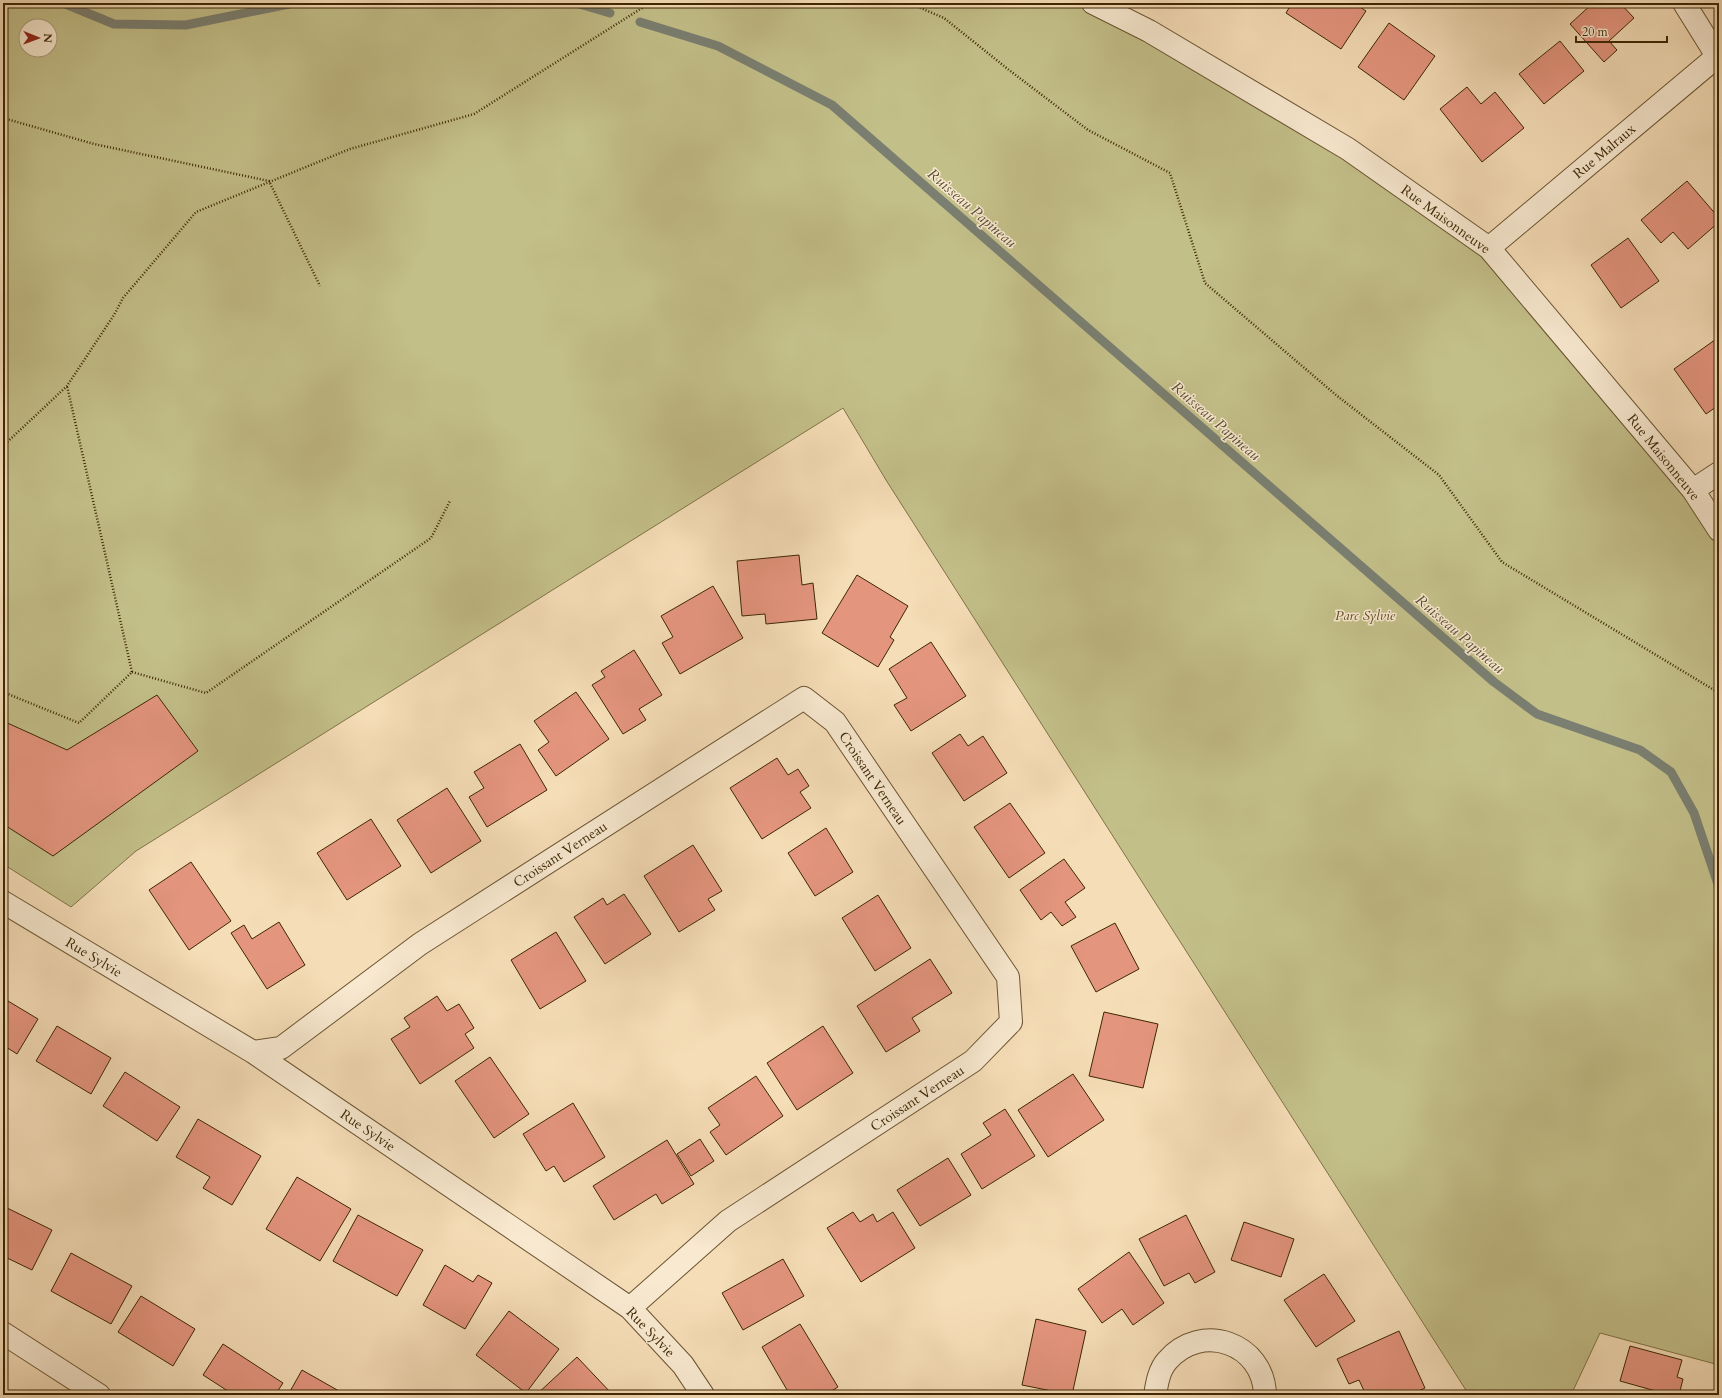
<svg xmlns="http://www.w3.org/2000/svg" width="1722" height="1398" font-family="Cardo,serif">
<rect width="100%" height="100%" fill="#f5ddb7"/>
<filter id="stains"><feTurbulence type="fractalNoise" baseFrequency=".005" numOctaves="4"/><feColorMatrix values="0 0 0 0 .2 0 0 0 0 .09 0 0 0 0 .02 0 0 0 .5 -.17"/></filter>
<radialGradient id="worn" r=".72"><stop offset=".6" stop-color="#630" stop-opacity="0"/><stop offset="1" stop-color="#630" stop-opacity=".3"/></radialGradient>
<path fill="#c3bf89" stroke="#807346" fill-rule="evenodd" d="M3 3H617L623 6 624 3H1093L1489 248 1719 530V1365L1600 1333 1571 1395H1469L886 480 843 408 136 851 71 907 3 864ZM26 26H50V50H26Z"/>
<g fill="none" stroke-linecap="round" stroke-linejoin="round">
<path stroke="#7a7f71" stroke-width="9" d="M63 3 114 24 186 25 294 3
M576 3 610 13
M640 22 718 46 832 105 1494 682 1537 714 1640 750 1671 772 1694 813 1719 887"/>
</g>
<path fill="#e4957e" stroke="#3d2704" d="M1292 3H1354L1366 11 1341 49 1286 13Z
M1593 3H1620L1634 18 1609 41 1617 50 1604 62 1570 24Z
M1389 23 1435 56 1404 100 1358 67Z
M1560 41 1584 71 1544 104 1519 74Z
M1467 87 1481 104 1495 92 1524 128 1482 162 1440 109Z
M1687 181 1719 218V222L1688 249 1673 232 1661 243 1641 220Z
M1628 238 1659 281 1621 308 1591 265Z
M1719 337V405L1706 414 1674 369Z
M799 555 802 585 813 583 817 619 766 624 765 614 742 616 737 561Z
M857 575 908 606 890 637 894 640 878 667 822 633Z
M713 586 743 638 680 674 662 643 673 637 661 616Z
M931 642 966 696 911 731 894 705 907 698 889 669Z
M634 650 662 695 639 709 646 720 623 734 592 685 605 677 601 671Z
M576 692 609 739 556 776 538 750 549 742 534 721Z
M157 695 198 751 53 856 3 824V721L67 750Z
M960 734 968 746 983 736 1007 773 964 801 932 753Z
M520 744 547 790 487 827 469 797 484 788 474 772Z
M777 758 788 775 798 769 809 786 800 792 811 808 762 839 730 788Z
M447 788 481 841 431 873 397 820Z
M1010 803 1045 853 1009 878 974 827Z
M371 819 401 866 347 900 317 853Z
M826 828 853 872 815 896 788 853Z
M693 845 722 891 708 899 715 910 679 932 644 876Z
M1064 859 1085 888 1065 902 1076 917 1062 926 1051 912 1041 920 1020 890Z
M191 862 231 921 189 950 149 890Z
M624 894 651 934 605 964 574 917 603 898 607 905Z
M878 895 911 948 875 971 842 918Z
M279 922 305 965 267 989 231 933 244 925 252 939Z
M1115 923 1139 969 1096 992 1071 946Z
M556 932 586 981 540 1009 511 960Z
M930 959 952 993 912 1018 920 1031 886 1052 857 1006Z
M437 996 447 1011 459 1004 474 1028 465 1034 474 1048 420 1084 391 1039 410 1027 404 1018Z
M3 998 38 1019 17 1054 3 1045Z
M1104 1012 1158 1024 1143 1088 1089 1076Z
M57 1026 111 1058 91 1094 36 1061Z
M823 1026 853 1073 797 1110 767 1063Z
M490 1057 529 1114 494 1138 455 1081Z
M125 1072 180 1107 157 1141 103 1106Z
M1073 1074 1104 1120 1048 1157 1018 1110Z
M756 1076 783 1116 726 1155 710 1132 720 1125 708 1108Z
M573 1103 605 1157 564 1182 554 1166 546 1171 523 1134Z
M1005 1109 1035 1156 982 1189 961 1154 991 1135 983 1123Z
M198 1119 261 1156 232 1205 203 1188 210 1177 176 1157Z
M700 1139 714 1161 691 1176 677 1154Z
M667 1140 694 1184 662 1204 656 1194 614 1220 593 1186Z
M948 1158 971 1195 920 1226 897 1190Z
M297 1177 351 1209 320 1261 266 1229Z
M3 1206 52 1230 32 1270 3 1256Z
M853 1212 860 1222 873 1214 877 1222 893 1212 915 1248 861 1282 827 1228Z
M358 1215 423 1250 397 1296 333 1261Z
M1186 1215 1215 1272 1195 1283 1189 1273 1164 1286 1139 1239Z
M1244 1222 1294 1239 1281 1277 1231 1260Z
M1129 1252 1164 1303 1133 1325 1122 1309 1102 1323 1078 1289Z
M71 1253 132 1286 111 1324 51 1291Z
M783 1259 804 1296 743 1330 722 1293Z
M445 1265 473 1282 478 1275 492 1283 465 1329 423 1305Z
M1324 1274 1355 1321 1316 1347 1284 1300Z
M141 1296 195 1329 173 1366 118 1332Z
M509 1311 559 1349 526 1393 476 1355Z
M1036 1319 1086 1331 1072 1395 1022 1385Z
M800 1324 838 1387 825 1395H790L762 1347Z
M1399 1331 1425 1388 1410 1395H1366L1359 1380 1349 1384 1337 1359Z
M223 1344 283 1383 275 1395H234L203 1375Z
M1630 1346 1682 1360 1677 1377 1683 1379 1679 1395H1670L1620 1381Z
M577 1357 613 1395H536Z
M302 1370 346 1395H288Z"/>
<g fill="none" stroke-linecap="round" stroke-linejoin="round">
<defs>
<path id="minor" d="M1093 3 1149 31 1348 149 1489 248 1693 490 1719 530
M1684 3 1717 56
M1489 248 1719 55
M1693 490 1719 473
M3 902 253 1052 630 1308 683 1365 703 1395
M253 1052 281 1048 420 944 804 698 835 722 1008 977 1011 1022 973 1061 728 1221 630 1308
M3 1333 99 1395
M1155 1395C1157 1383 1159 1370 1167 1361 1201 1321 1264 1343 1265 1395"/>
</defs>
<use href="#minor" stroke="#6b5431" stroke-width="24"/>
<path stroke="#3d2704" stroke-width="2.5" stroke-dasharray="1 2" stroke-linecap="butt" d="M909 3 944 18 1009 70 1088 130 1170 173 1205 283 1336 395 1439 475 1502 562 1719 693
M3 118 94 144 269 181 320 286
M3 446 67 386 114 315 123 298 196 212 350 149 474 114 650 3
M132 672 206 693 431 538 450 501
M3 692 79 723 132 672 67 386"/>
<use href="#minor" stroke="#f8e9d0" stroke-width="22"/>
</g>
<g text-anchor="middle" stroke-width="3" stroke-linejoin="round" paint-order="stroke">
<g font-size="14" fill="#3d2704" stroke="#f8e9d0">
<text transform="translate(1604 151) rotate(-40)" y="5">Rue Malraux</text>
<text transform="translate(1446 219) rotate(36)" y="5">Rue Maisonneuve</text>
<text transform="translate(1664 457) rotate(51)" y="5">Rue Maisonneuve</text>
<text transform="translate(873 778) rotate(56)" y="5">Croissant Verneau</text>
<text transform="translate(560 854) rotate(-33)" y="5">Croissant Verneau</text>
<text transform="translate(94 957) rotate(31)" y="5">Rue Sylvie</text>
<text transform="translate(917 1098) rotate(-33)" y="5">Croissant Verneau</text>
<text transform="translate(368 1130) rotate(34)" y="5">Rue Sylvie</text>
<text transform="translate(651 1332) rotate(46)" y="5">Rue Sylvie</text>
</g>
<g font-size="14" font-style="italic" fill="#5e4d25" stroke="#f8e9d0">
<text x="1365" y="620">Parc Sylvie</text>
</g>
<g font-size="15" font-style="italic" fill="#564c32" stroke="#f8e9d0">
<text transform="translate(972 208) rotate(41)" y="5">Ruisseau Papineau</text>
<text transform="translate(1216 421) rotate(41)" y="5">Ruisseau Papineau</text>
<text transform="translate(1460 634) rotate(41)" y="5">Ruisseau Papineau</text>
</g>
</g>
<rect width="1722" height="1398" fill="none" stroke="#f5ddb7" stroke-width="16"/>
<rect x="4" y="4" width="1714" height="1390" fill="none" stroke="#3d2704" stroke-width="2"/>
<rect x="8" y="8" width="1706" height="1382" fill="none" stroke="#3d2704"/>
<g transform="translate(38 38) rotate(91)"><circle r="19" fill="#f8e9d0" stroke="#ad9b7e"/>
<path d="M0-3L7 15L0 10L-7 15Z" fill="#8f2418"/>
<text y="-6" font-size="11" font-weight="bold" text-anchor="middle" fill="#3d2704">N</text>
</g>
<path d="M1576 36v6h91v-6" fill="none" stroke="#3d2704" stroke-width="2"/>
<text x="1582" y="36" font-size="12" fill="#3d2704" stroke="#f8e9d0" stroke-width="3" paint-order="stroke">20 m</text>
<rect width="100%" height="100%" filter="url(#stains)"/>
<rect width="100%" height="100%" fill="url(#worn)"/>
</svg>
